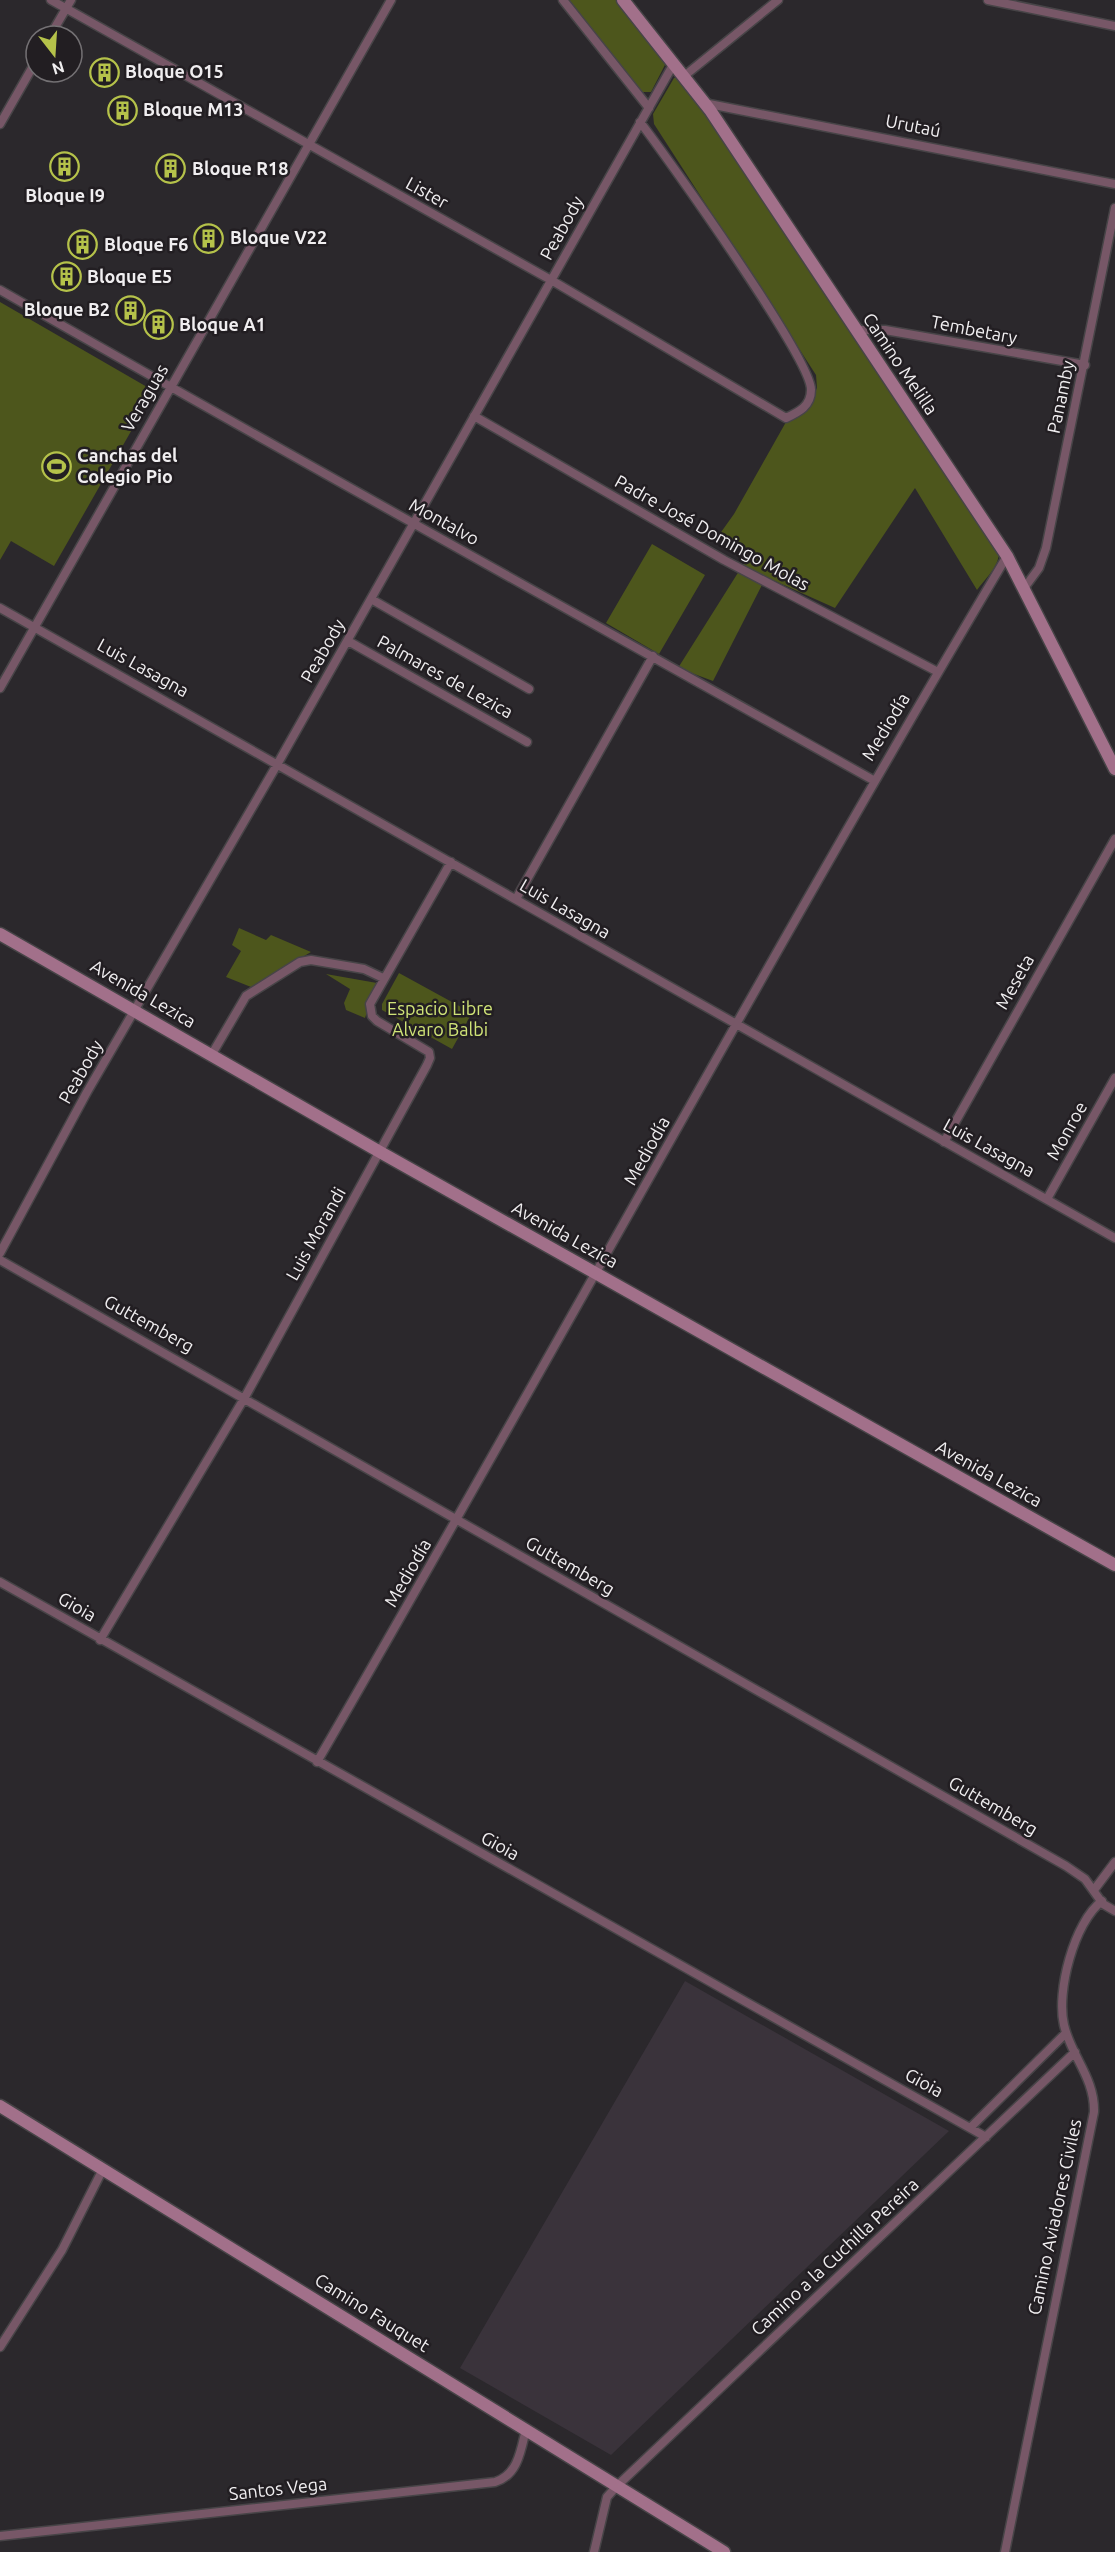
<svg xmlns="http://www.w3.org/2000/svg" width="1115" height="2552" font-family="Ubuntu,sans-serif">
<rect width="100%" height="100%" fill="#2b282c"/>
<path fill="#3a333b" d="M685 1981 949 2131 611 2455 460 2368Z"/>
<path fill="#4d561c" d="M569 0H620L667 61 651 92H642Z
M674 78H678L725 137 999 552C999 567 985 579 977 590L915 488 835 608 766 577 713 681 678 668 746 560 714 542 734 514 786 422 813 397 817 388 816 375 654 124 653 114Z
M0 302 154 391 54 566 11 541 0 560Z
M652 544 705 575 659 654 606 623Z
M239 928 266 940 271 935 311 952 251 987 226 977 241 951 232 945Z
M399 973 472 1013 452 1049 382 1010V1004Z
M326 974 377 983 365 1018 346 1010 344 1003 350 989Z"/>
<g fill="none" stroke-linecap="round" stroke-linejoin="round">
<defs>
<path id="street" d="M51 0 551 280 786 418C799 412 811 406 811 390 812 360 667 157 640 122
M563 0 649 108
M988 0 1115 26
M50 36 71 0
M683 77 778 0
M704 103 1115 184
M0 124 36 61
M0 290C290 456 582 617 873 780
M856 330H885L1085 365
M474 416 724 560 938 672
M1025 587 1039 568 1046 548 1115 208
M371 599 529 689
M0 608 1115 1238
M348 641 527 742
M0 688 391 0
M516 899 653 656
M212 1054 246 996 300 962 311 960 364 969 383 978
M944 1142 1115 839
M1047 1199 1115 1078
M0 1253 87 1092 278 763 673 65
M0 1260 1066 1866 1085 1879 1103 1904 1115 1911
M0 1582 986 2137
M100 1640 245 1397 427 1065 430 1058 429 1052 377 1021 372 1016 370 1004 451 862
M317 1762C550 1361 770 954 1007 556
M1094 1890 1115 1862
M970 2128 1066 2033
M0 2347 62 2250 103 2169
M0 2536 495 2482C518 2475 521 2450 526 2429
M594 2552 607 2497 617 2486 1075 2052
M1005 2552 1094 2112C1095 2078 1071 2056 1064 2025 1056 1992 1074 1922 1102 1901"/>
<path id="secondary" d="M623 0 710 110 1007 556 1115 769
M0 934 380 1152 1115 1565
M0 2106 724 2552"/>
</defs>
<use href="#street" stroke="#474447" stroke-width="11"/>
<use href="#secondary" stroke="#474447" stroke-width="15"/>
<use href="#street" stroke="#775767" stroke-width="8"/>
<use href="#secondary" stroke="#a2708a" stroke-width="12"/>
</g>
<defs>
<symbol id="building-ring" viewBox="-11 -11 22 22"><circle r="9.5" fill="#221e22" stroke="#b5c24a" stroke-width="1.5"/><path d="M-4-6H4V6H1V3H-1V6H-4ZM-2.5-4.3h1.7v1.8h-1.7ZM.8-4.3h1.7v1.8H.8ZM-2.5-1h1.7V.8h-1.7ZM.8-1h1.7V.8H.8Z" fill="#b5c24a"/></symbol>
<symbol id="stadium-ring" viewBox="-11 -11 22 22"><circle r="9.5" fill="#221e22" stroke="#b5c24a" stroke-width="1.5"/><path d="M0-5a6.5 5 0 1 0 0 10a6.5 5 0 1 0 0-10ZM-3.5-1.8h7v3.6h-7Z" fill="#b5c24a"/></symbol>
</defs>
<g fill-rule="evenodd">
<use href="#building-ring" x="88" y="56" width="33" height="33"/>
<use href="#building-ring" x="106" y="94" width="33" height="33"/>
<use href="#building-ring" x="48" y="150" width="33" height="33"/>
<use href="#building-ring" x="154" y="152" width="33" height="33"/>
<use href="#building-ring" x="192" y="222" width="33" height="33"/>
<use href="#building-ring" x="66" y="228" width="33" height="33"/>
<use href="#building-ring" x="50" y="260" width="33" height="33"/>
<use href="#building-ring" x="114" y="294" width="33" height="33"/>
<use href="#building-ring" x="142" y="308" width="33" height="33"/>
<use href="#stadium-ring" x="40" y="450" width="33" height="33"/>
</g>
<g text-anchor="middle" stroke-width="5" stroke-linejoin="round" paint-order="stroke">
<g font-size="18" font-weight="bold" fill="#f0eef0" stroke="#221e22" text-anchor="start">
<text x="125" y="78">Bloque O15</text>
<text x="143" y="116">Bloque M13</text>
<text x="192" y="175">Bloque R18</text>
<text x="65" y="202" text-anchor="middle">Bloque I9</text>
<text x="230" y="244">Bloque V22</text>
<text x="104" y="251">Bloque F6</text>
<text x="87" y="283">Bloque E5</text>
<text x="110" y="316" text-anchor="end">Bloque B2</text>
<text x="179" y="331">Bloque A1</text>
<text x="77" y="462">Canchas del<tspan x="77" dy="21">Colegio Pio</tspan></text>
</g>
<g font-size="18" fill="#f0eef0" stroke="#221e22">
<text transform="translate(913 126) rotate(11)" y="6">Urutaú</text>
<text transform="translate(427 193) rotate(29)" y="6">Lister</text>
<text transform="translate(562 228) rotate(-61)" y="6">Peabody</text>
<text transform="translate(974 330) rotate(11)" y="6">Tembetary</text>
<text transform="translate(900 364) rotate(56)" y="6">Camino Melilla</text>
<text transform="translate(1061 397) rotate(-78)" y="6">Panamby</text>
<text transform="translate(145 398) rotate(-60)" y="6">Veraguas</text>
<text transform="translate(444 522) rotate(29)" y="6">Montalvo</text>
<text transform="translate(712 533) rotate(29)" y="6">Padre José Domingo Molas</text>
<text transform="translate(323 651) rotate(-60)" y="6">Peabody</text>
<text transform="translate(143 668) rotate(29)" y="6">Luis Lasagna</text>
<text transform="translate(445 677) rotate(29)" y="6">Palmares de Lezica</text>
<text transform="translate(886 727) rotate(-59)" y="6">Mediodía</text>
<text transform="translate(565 909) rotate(30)" y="6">Luis Lasagna</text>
<text transform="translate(1015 982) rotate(-61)" y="6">Meseta</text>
<text transform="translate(143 994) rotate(30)" y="6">Avenida Lezica</text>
<text transform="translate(81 1072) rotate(-60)" y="6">Peabody</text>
<text transform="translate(1067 1131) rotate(-61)" y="6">Monroe</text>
<text transform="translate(989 1148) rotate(29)" y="6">Luis Lasagna</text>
<text transform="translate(647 1151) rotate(-61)" y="6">Mediodía</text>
<text transform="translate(316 1234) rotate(-61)" y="6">Luis Morandi</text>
<text transform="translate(565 1235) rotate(29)" y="6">Avenida Lezica</text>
<text transform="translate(149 1324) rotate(29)" y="6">Guttemberg</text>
<text transform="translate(989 1474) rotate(29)" y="6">Avenida Lezica</text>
<text transform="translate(570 1566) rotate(30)" y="6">Guttemberg</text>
<text transform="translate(408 1573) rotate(-60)" y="6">Mediodía</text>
<text transform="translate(77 1607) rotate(30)" y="6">Gioia</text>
<text transform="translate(993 1806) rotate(30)" y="6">Guttemberg</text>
<text transform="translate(500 1846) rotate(29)" y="6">Gioia</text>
<text transform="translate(924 2083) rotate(29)" y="6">Gioia</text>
<text transform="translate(1055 2217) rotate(-78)" y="6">Camino Aviadores Civiles</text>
<text transform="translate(835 2257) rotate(-43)" y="6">Camino a la Cuchilla Pereira</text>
<text transform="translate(372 2313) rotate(32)" y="6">Camino Fauquet</text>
<text transform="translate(278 2489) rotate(-6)" y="6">Santos Vega</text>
</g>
<g font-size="18" fill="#cfe377" stroke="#221e22">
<text x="440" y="1015">Espacio Libre<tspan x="440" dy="21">Alvaro Balbi</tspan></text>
</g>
</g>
<g transform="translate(54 54) rotate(163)"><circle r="28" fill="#221e22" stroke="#747174" stroke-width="1.5"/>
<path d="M0-4.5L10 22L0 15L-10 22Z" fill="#b5c24a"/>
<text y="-9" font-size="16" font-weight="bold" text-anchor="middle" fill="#f0eef0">N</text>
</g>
</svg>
